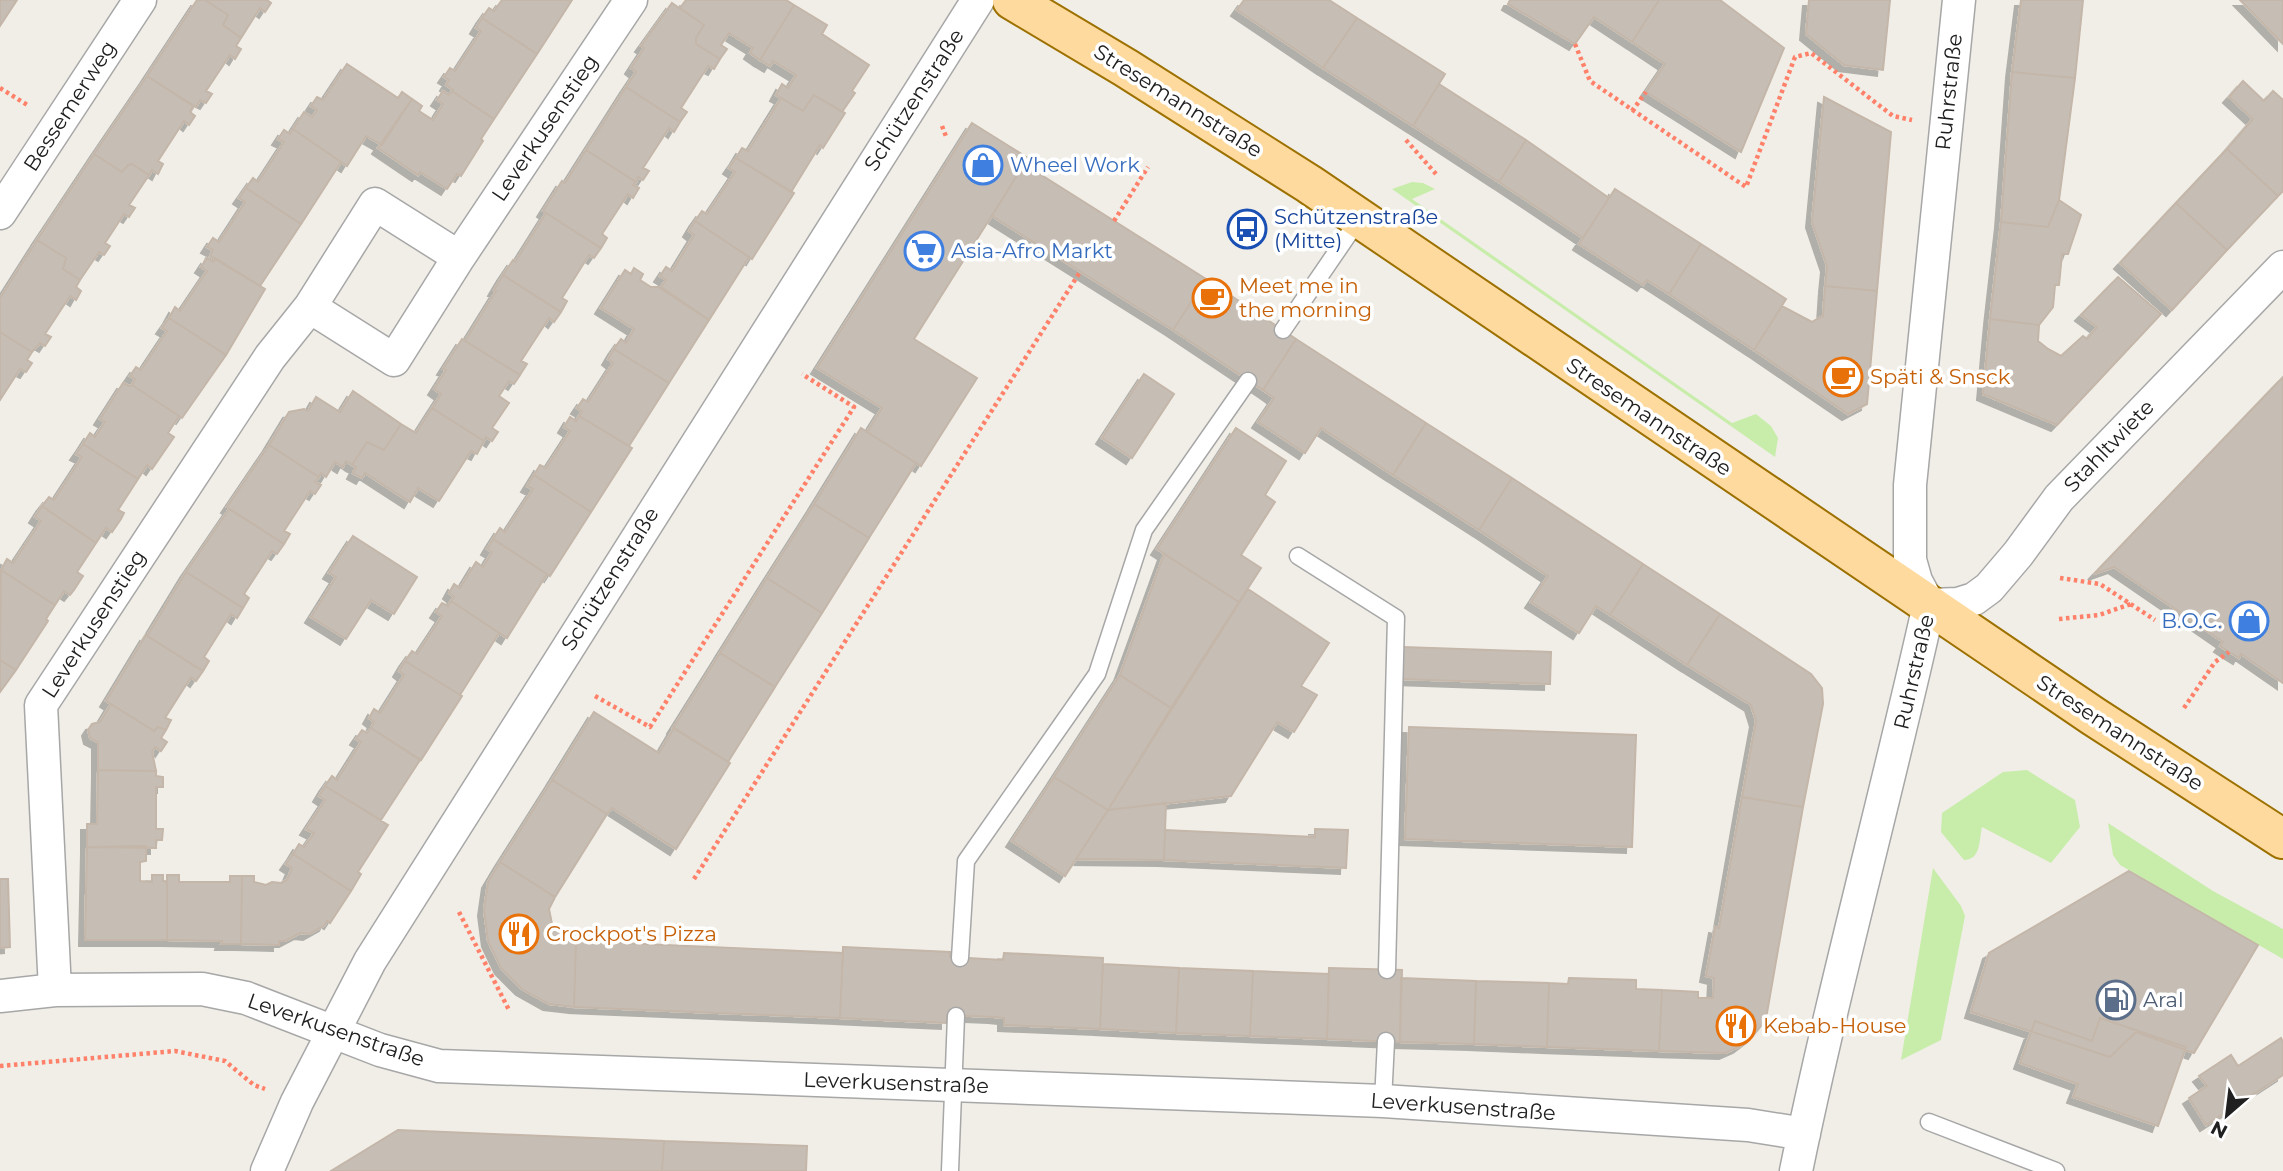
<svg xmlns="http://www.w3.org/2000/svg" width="2283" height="1171" font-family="Montserrat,sans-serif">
<defs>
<filter id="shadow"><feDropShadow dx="-6" dy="6" stdDeviation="0" flood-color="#0004"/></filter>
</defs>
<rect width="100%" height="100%" fill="#f1eee7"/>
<path fill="#c8edab" d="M1412 182 1423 183 1435 189 1412 199 1732 423 1756 414 1771 426 1778 438 1775 457 1392 189Z
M2027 770 2075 800 2080 827 2051 863 1982 827C1979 840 1981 860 1964 860L1941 832 1942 813 2003 772Z
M2108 823 2213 891 2283 929V959L2120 865 2113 855Z
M1933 868 1961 906 1965 916 1941 1040 1901 1060Z"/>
<path fill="#c6beb5" stroke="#c4b6a8" stroke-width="2" filter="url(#shadow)" d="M0 0H17L0 26Z
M197 0H205L228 15 223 25 241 38 236 46 241 49 235 59 230 55 206 91 212 94 206 103 200 100 196 107 147 76Z
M205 0H267L271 3 265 12 260 8 241 38 223 25 228 15Z
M502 0H572L537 54 482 18 489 8 494 11Z
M686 0H786L794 5 760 60 750 53 753 48 729 33 721 45 727 49 720 59 696 44V38L704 25 680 8Z
M1244 0H1329L1357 18 1323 68 1237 10Z
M1510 0H1659L1632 42 1594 17 1575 44 1508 4Z
M1659 0H1720L1784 48 1741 152 1646 92 1665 64 1632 42Z
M1809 0H1890L1883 70 1844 65 1806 34Z
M2021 0H2083L2075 78 2012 72Z
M2240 0H2283V44Z
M672 3 704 25 696 38V44L720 59 714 69 708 66 681 108 687 112 680 122 626 87 636 72 631 68 644 48 641 46Z
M794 5 827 25 822 34 869 65 852 91 855 93 842 112 814 95 803 111 783 99 776 95 782 84 788 88 796 75 773 61 770 66 760 60Z
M482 18 537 54 494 119 452 91 453 90 446 85 449 80 444 77 450 68 455 71 481 31 476 28Z
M1357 18 1445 74 1413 126 1323 68Z
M347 64 398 98 402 92 412 99 382 145 366 136 347 166 293 129 304 112 312 117 317 110 311 106 317 97 323 100Z
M2012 72 2075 78 2059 200 2048 227 2001 222Z
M147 76 193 106 190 112 195 116 189 125 184 121 158 161 163 164 158 174 152 170 149 175 132 164 128 165 122 172 94 154Z
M2243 81 2264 101 2273 91 2283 100V191L2278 196 2227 149 2253 119 2229 97Z
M1439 84 1526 140 1499 182 1413 126Z
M626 87 680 122 674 132 669 128 643 168 649 171 643 180 638 177 636 182 586 150Z
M443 91 449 95 452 91 494 119 481 139 483 141 461 176 457 174 447 189 420 172 418 175 378 148 412 99 422 106 419 111 433 120 443 104 437 100Z
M814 95 845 113 823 148 820 145 791 192 736 158 742 148 748 151 781 98 803 111Z
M1824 97 1891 132 1877 291 1825 286 1827 266 1812 222Z
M972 123 1028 158 914 339 977 378 921 466 867 432 882 408 817 368Z
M293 129 341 162 301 224 246 188 253 178 258 182 284 142 278 139 284 130 290 134Z
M1526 140 1609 198 1583 238 1499 182Z
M2227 149 2278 196 2227 250 2176 203Z
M586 150 636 182 633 185 639 188 633 198 628 194 602 234 607 238 601 248 543 211 562 181 565 183Z
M94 154 122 172 128 165 132 164 149 175 129 205 135 208 129 217 124 214 105 243 110 246 104 255 99 252 80 280 63 269 66 258 37 240Z
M736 158 794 193 752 259 695 221 702 211 707 214 735 172 729 168Z
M1024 164 1206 279 1173 330 992 216Z
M246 188 301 224 260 286 210 256 213 250 207 247 213 238 219 242 245 202 239 198Z
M1615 189 1701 244 1669 294 1647 280 1643 285 1579 244Z
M2059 200 2081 215 2068 254H2062L2059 285H2055L2053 307 2039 325 1990 319 2001 222 2048 227Z
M2176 203 2227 250 2172 310 2120 263Z
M546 213 601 248 594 258 589 255 562 298 567 301 561 312 503 275 513 260 515 262Z
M695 221 749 257 709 320 660 288 666 280 660 276 666 267 672 271 694 235 689 231Z
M37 240 66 258 63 269 80 280 76 287 81 291 76 300 70 296 45 334 51 337 45 346 40 343 32 352 0 332V298Z
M1701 244 1786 299 1754 350 1669 294Z
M207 258 213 262 215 258 265 289 226 355 169 318 175 307 180 311 207 271 201 267Z
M634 268 643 274 640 280 651 287H661L709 320 669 383 614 349 621 339 626 343 634 329 601 308 625 270 631 274Z
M503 275 561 312 554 322 549 318 521 361 527 364 520 375 465 341 496 291 494 290Z
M2118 277 2161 314 2057 425 1983 394 1990 319 2039 325 2038 341 2048 349 2061 356 2083 336 2087 339 2097 327 2081 315Z
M1206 279 1296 339 1263 390 1173 330Z
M1825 286 1877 291 1867 404 1848 414 1754 350 1782 306 1812 322 1823 316Z
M169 318 226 355 182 418 132 385 135 379 130 376 136 367 141 370 167 331 162 328Z
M0 332 32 352 27 360 32 363 26 372 20 369 0 400Z
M462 339 520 375 514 384 509 381 499 396 509 403 492 428 498 432 492 441 486 437 484 441 432 408 441 394 434 389 446 370 443 369Z
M1296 339 1426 423 1393 475 1321 428 1305 453 1258 422 1274 398 1263 390Z
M614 349 669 383 629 446 579 416 582 411 577 408 583 399 588 402 613 363 608 359Z
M1144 374 1174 394 1132 458 1102 438Z
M2283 377V683L2241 654 2239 658 2229 652 2220 646 2223 642 2114 567 2094 574Z
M123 383 129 386 132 385 179 416 168 433 174 437 152 469 147 465 138 479 83 444 90 433 95 437 105 422 100 419Z
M353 391 401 424 384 450 367 442 352 465 346 461 343 467 335 462 326 477 321 473 319 477 269 445 289 412 304 409 308 411 316 397 340 412Z
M432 408 484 441 477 454 471 451 439 501 418 488 410 502 365 473 362 478 353 473 356 467 352 465 367 442 384 450 401 424 416 433Z
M579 416 632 448 591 512 534 475 540 465 546 468 570 431 564 427 570 417 576 421Z
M1426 423 1512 478 1479 530 1393 475Z
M861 428 916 463 869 538 814 504Z
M1236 428 1286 461 1265 495 1275 502 1241 555 1261 568 1239 602 1157 549Z
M83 444 138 479 118 510 124 513 121 519 112 532 106 528 96 543 42 506 49 497 54 500 82 457 76 454Z
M269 445 319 477 315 482 321 485 315 494 310 491 284 531 290 534 284 544 227 507Z
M534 475 591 512 550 576 493 539 500 528 505 532 533 489 527 486Z
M1512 478 1643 564 1610 615 1596 606 1579 633 1531 602 1548 576 1479 530Z
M814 504 869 538 822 613 767 578Z
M42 506 96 543 77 572 83 576 74 590 70 595 64 591 55 605 1 570 7 559 13 563 41 521 35 517Z
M229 509 284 544 277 554 272 551 244 594 249 598 243 608 186 572Z
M353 536 417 577 394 614 371 600 346 639 311 617 336 577 329 573Z
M493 539 547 574 507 638 451 601 454 597 449 593 454 584 460 588 476 562 483 567 492 552 487 549Z
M1164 554 1239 602 1171 708 1120 675Z
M1643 564 1720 614 1687 665 1610 615Z
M1 570 55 605 46 619 48 621 16 670 0 660Z
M186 572 243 608 237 618 231 614 204 657 209 661 203 671 147 636Z
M767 578 822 613 775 687 720 653Z
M1248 589 1329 643 1301 686 1317 695 1294 732 1277 722 1231 796 1108 810Z
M451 601 499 633 460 695 405 661 412 651 417 654 442 616 436 612 442 603 448 606Z
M1720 614 1811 674 1822 688 1823 704 1803 807 1742 797 1756 721 1751 705 1687 665Z
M146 635 203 671 196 681 191 677 165 718 171 720 166 730 158 727 154 731 106 701Z
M1402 647 1551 652 1550 684 1401 679Z
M720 653 775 687 728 762 673 728Z
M0 660 16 670 0 692Z
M405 661 462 696 421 760 371 728 374 722 369 718 374 709 380 713 404 675 399 671Z
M1120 675 1171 708 1108 810 1054 777Z
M111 704 154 731 158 727 166 730 161 738 167 742 161 751 155 747 152 752 156 771 98 770V742L90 738 88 730 92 724 100 722Z
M594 712 659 753 674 728 730 763 676 849 612 808 607 814 552 780Z
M1409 727 1636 735 1632 847 1405 839Z
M371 728 420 760 381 820 325 786 332 776 337 780 361 742 356 739 362 730 367 733Z
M98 770 156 771V776L163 777V787H156V829H163L162 840H156V848L87 847V824H97Z
M1054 777 1108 810 1065 876 1012 841Z
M552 780 607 814 555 897 500 862Z
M325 786 388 825 358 872 361 874 351 891 293 854 299 844 304 847 314 833 306 829 325 800 319 796Z
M1742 797 1803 807 1767 1013 1761 1026 1752 1037 1739 1047 1725 1053 1659 1051 1662 990 1698 992V998H1713L1714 978 1706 976 1715 927 1719 928Z
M1166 803 1164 860 1076 859 1108 810Z
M1315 829 1348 830 1346 868 1164 860 1165 830 1315 837Z
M146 846V861L140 862V881L152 882V875H163V881L167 882V940H85L87 847Z
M293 854 351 891 330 923 327 921 325 925 309 934 300 933 285 941H279V945L241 944 242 876H254V882L266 885 272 882 281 883 287 880 292 868 286 864Z
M500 862 555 897 549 909 552 924 561 935 576 941 574 1007 549 1004 522 989 501 968 488 941 484 910 488 882Z
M2129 871 2258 945 2194 1053 2136 1032 2110 1057 1971 1012 1989 953Z
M167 875H179V882H230V876H242L241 944H221L222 941 167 940Z
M0 879H8L10 947 0 948Z
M576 941 843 953 840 1018 574 1007Z
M843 947 950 952V957L1003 960 1004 953 1103 958 1100 1029 1004 1025V1018L994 1017 947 1015V1023L840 1018Z
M1103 964 1179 968 1176 1033 1100 1029Z
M1179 968 1253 971 1250 1036 1176 1033Z
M1329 968 1402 970 1400 1042 1327 1039Z
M1253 971 1329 974 1327 1039 1250 1036Z
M1401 978 1476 981 1474 1044 1400 1042Z
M1569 978 1636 980V989L1662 990 1659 1051 1547 1047 1549 983 1568 984Z
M1476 981 1549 983 1547 1047 1474 1044Z
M2100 1018 2186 1047 2158 1126 2073 1097 2078 1084 2020 1063 2035 1021 2092 1041Z
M2281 1038 2283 1042V1075L2206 1125 2189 1098 2207 1086 2199 1076 2231 1055 2238 1066Z
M398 1130 664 1141 662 1171H331Z
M664 1141 807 1146 806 1171H662Z"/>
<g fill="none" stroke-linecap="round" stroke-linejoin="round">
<defs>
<path id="service" d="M1283 330 1359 219
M1298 556 1396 618 1387 970
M960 958 966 861 1097 674 1144 530 1248 381
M1383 1101 1386 1041
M1929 1122 2056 1171
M950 1171 956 1016"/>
<path id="minor" d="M0 213 140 0
M310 307 394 360 459 257 631 0
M1929 605 1958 604 1974 599 1989 588 2018 554 2059 498 2283 267
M55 990 41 705 270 357 310 307 375 204 459 257
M0 996 55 990 202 989 246 998 380 1050 439 1066 1383 1101 1748 1125 1804 1134
M267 1171 297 1102 370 961 978 0
M1796 1171C1835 981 1887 794 1929 605L1916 581 1910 560V485L1959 0"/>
<path id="primary" d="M1012 0 1126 68 1309 184 2093 716 2283 839"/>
</defs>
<use href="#service" stroke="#a7a7a7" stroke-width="19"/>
<use href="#minor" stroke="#a7a7a7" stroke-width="35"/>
<use href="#primary" stroke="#9d7100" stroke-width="42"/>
<path stroke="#ff816a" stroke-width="4.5" stroke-dasharray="3.5 3.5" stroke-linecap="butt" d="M1575 44 1590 81 1746 187 1795 57 1811 53 1893 116 1912 120
M0 88 29 106
M1632 111 1646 92
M942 126 947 139
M1406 140 1436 174
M1114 221 1148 167
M2060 578 2100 584 2155 620
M2059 619 2099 615 2131 604
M595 696 650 727 854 407 802 374
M2184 708 2215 662 2229 652
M694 879 1080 272
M459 912 509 1010
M0 1066 175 1051 225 1061 254 1085 265 1089"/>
<use href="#service" stroke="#fff" stroke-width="16"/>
<use href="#minor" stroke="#fff" stroke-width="32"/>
<use href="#primary" stroke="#ffda9e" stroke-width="38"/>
</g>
<defs>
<symbol id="shop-ring" viewBox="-11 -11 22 22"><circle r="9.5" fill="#fff" stroke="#3f7fe0" stroke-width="1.5"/><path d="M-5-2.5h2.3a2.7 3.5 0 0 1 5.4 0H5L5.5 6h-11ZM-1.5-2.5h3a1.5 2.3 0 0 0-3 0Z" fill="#3f7fe0"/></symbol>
<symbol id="bus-ring" viewBox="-11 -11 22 22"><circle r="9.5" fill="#fff" stroke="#1a4fb4" stroke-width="1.5"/><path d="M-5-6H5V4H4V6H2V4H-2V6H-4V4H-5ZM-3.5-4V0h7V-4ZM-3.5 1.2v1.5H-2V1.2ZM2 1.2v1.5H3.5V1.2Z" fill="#1a4fb4"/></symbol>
<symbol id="supermarket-ring" viewBox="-11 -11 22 22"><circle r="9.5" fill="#fff" stroke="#3f7fe0" stroke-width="1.5"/><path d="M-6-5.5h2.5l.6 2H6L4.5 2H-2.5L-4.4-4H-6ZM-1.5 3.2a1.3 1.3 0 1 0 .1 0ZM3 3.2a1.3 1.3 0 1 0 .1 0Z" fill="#3f7fe0"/></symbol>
<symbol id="cafe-ring" viewBox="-11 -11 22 22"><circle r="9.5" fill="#fff" stroke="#e8710a" stroke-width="1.5"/><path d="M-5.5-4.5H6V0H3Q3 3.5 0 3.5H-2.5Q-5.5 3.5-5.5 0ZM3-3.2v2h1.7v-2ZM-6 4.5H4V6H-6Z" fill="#e8710a"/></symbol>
<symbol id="restaurant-ring" viewBox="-11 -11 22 22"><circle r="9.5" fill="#fff" stroke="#e8710a" stroke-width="1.5"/><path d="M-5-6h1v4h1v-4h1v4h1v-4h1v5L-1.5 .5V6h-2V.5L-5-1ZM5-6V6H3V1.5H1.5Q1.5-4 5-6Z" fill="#e8710a"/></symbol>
<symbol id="fuel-ring" viewBox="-11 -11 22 22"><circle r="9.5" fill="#fff" stroke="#5c6f8a" stroke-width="1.5"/><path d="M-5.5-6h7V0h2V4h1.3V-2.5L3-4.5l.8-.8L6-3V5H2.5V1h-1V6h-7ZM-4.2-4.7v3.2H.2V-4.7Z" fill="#5c6f8a"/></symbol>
</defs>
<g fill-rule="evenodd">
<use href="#shop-ring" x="961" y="143" width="44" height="44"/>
<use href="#bus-ring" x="1225" y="207" width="44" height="44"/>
<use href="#supermarket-ring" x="902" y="229" width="44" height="44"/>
<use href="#cafe-ring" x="1190" y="276" width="44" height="44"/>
<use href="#cafe-ring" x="1821" y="355" width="44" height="44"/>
<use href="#shop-ring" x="2227" y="599" width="44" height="44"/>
<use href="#restaurant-ring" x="497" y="912" width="44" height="44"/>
<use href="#fuel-ring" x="2094" y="978" width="44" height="44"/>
<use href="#restaurant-ring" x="1714" y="1004" width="44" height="44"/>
</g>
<g text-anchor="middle" stroke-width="7" stroke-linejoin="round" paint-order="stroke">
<g font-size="21" fill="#202020" stroke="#fff">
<text transform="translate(1949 92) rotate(-84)" y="7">Ruhrstraße</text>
<text transform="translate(914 100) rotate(-57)" y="7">Schützenstraße</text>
<text transform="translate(1178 101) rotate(32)" y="7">Stresemannstraße</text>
<text transform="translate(70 106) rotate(-57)" y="7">Bessemerweg</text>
<text transform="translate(545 128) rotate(-56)" y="7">Leverkusenstieg</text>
<text transform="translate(1649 417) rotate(34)" y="7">Stresemannstraße</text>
<text transform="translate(2109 446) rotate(-46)" y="7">Stahltwiete</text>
<text transform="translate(610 579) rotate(-58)" y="7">Schützenstraße</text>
<text transform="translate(94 624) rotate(-57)" y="7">Leverkusenstieg</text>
<text transform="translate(1914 672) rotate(-77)" y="7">Ruhrstraße</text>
<text transform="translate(2120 733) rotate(33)" y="7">Stresemannstraße</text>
<text transform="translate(336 1030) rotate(19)" y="7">Leverkusenstraße</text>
<text transform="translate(896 1083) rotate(2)" y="7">Leverkusenstraße</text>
<text transform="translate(1463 1107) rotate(4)" y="7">Leverkusenstraße</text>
</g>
<g font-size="21" fill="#366cbe" stroke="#fff" text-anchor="start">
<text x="1010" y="172">Wheel Work</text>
<text x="951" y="258">Asia-Afro Markt</text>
<text x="2222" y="628" text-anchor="end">B.O.C.</text>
</g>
<g font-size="21" fill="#164399" stroke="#fff" text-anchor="start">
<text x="1274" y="224">Schützenstraße<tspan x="1274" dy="24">(Mitte)</tspan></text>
</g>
<g font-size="21" fill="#c56008" stroke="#fff" text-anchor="start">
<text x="1239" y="293">Meet me in<tspan x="1239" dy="24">the morning</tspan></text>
<text x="1870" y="384">Späti &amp; Snsck</text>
<text x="546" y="941">Crockpot's Pizza</text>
<text x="1763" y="1033">Kebab-House</text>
</g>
<g font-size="21" fill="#4e5e75" stroke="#fff" text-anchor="start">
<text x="2143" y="1007">Aral</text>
</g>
</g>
<g transform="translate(2227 1115) rotate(208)" stroke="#ffffff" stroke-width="5" paint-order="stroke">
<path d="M0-5L12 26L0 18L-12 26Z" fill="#202020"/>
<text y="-10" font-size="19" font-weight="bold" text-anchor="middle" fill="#202020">N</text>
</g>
</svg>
